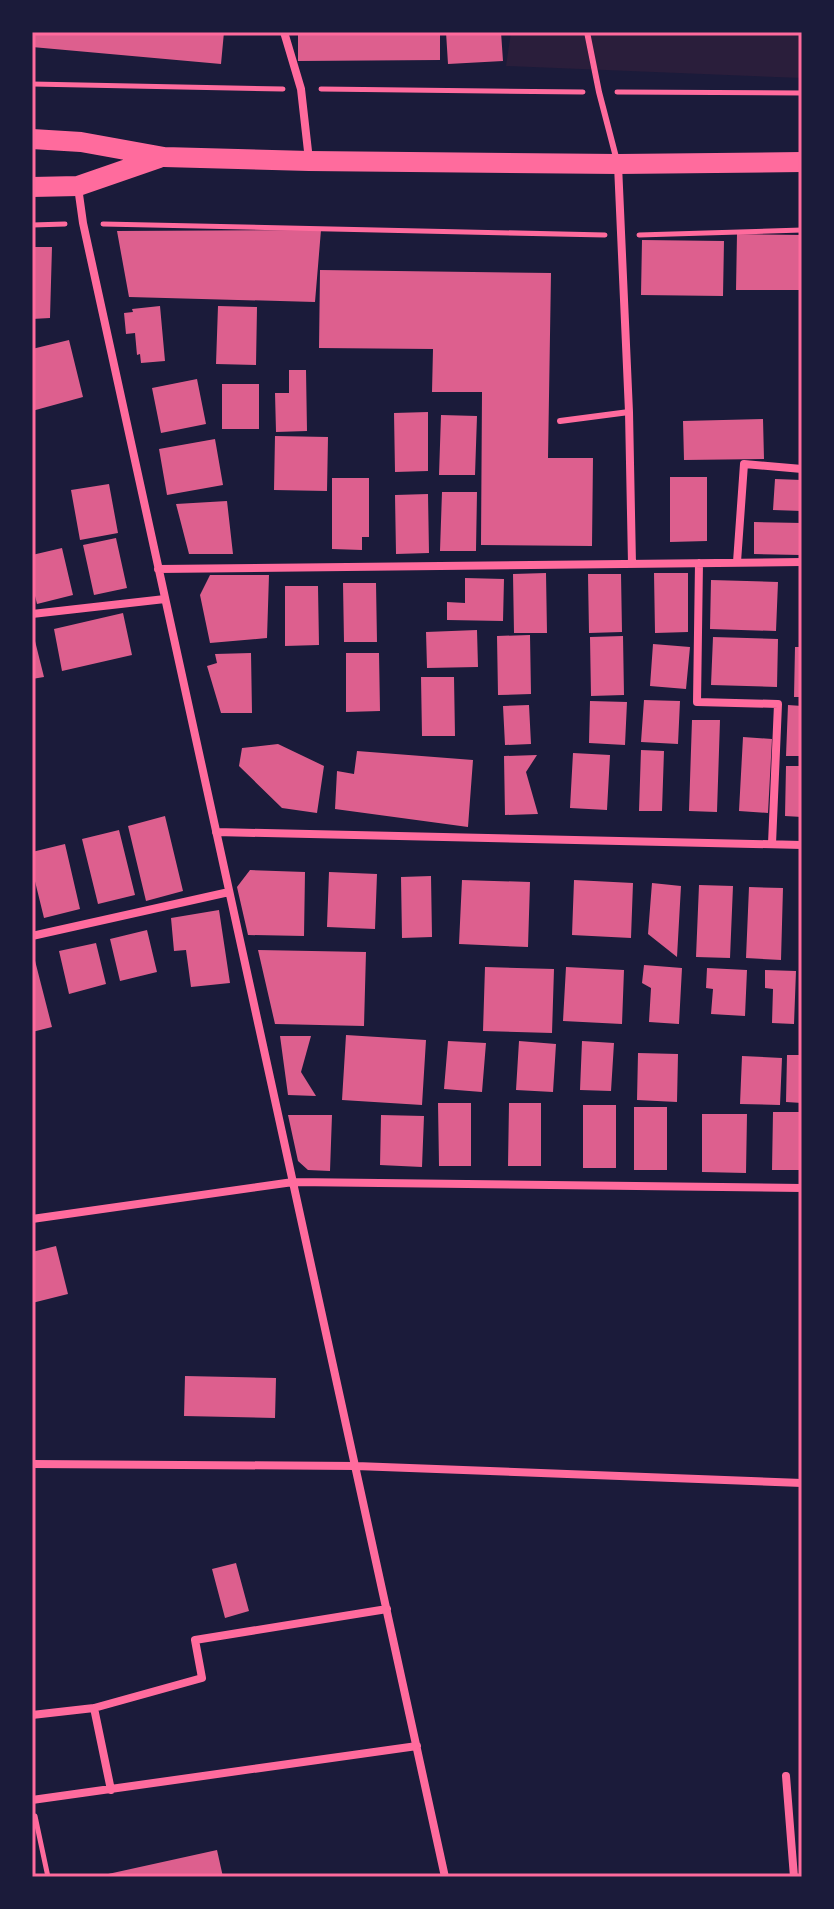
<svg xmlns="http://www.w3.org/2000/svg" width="834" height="1909" font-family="'Exo 2',sans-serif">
<rect width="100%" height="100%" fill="#1b1b3a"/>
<path fill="#2a1e3b" d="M511 32H802V78L506 66Z"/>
<path fill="#dd5f8e" d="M32 32H224L221 64 32 47Z
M298 32H440V60L298 61Z
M446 32H501L503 61 448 64Z
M321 230 315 302 129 297 117 231Z
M737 234 802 235V290H736Z
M642 240 724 241 723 296 641 295Z
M32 247H52L50 318 32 319Z
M320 270 551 273 548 458H593L592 546 481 545 482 392H432L433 349 319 348Z
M160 306 165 361 141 363 140 354 137 355 135 333 126 334 124 313 133 312 132 309Z
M218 306 257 307 256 365 216 364Z
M69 340 83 397 32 411V349Z
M289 370H306L307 431 276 432 275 393H289Z
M197 379 206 424 161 433 152 388Z
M222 384H259V429H222Z
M428 412V471L395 472 394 413Z
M441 415 477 416 475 475H439Z
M763 419 764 459 684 460 683 421Z
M275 436 328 437 327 491 274 490Z
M215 439 223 485 167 495 159 449Z
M670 477H707V541L670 542Z
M332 478H369V537H362V550L332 549Z
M775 479 802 480V511L773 510Z
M109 484 118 533 80 540 71 490Z
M442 492H477L476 551H440Z
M428 494 429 553 396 554 395 495Z
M227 501 233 554H189L176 504Z
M754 522 802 523 801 555 754 554Z
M116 538 127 588 94 595 83 545Z
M62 548 73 595 37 604 32 584V555Z
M546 573 547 633H514L513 574Z
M654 573H688V632L655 633Z
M588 574H621L622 632 589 633Z
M210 575H269L267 638 210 643 200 595Z
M465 578 504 579 503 621 447 620V602L465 603Z
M711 580 778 582 776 631 710 629Z
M343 583H376L377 642H344Z
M285 586H318L319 645 285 646Z
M123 613 132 655 62 671 54 629Z
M32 629 44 677 32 679Z
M477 630 478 667 427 668 426 632Z
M530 635 531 694 498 695 497 636Z
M623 636 624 695 591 696 590 637Z
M713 637 778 639 777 687 711 685Z
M653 644 690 647 686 689 650 686Z
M795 647H802V697H794Z
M251 653 252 713H221L207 666 217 663 215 654Z
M346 653H379L380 711 346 712Z
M421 677H454L455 736H422Z
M644 700 680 701 678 744 641 742Z
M590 701 627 702 625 745 589 743Z
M529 705 531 744 505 745 503 706Z
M788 705 802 706V756H786Z
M692 720H720L717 812 689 811Z
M743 737 772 739 768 813 739 811Z
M278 744 324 766 317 813 282 808 239 766 242 748Z
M641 750 664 751 662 811H639Z
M357 751 473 760 468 827 335 809 337 771 354 774Z
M573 753 610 755 607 810 570 808Z
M537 755 526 772 538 814 505 815 504 756Z
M786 766H802V817L785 816Z
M165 816 183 891 146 901 128 826Z
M119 830 135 895 98 904 82 839Z
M65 844 80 909 44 918 32 869V852Z
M250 870 305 872 304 936 248 935 237 887Z
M329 872 377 874 375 929 327 927Z
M431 876 432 937 402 938 401 877Z
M462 880 530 882 528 947 459 944Z
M574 880 633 883 631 938 572 935Z
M652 883 681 886 677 957 648 934Z
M699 885 733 886 730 958 696 957Z
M749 887 783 888 781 960 746 958Z
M219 910 230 983 191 987 186 950 174 951 171 918Z
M147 930 157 972 120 981 110 939Z
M96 943 106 984 69 994 59 951Z
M32 949 52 1027 32 1032Z
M258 950 366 952 364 1026 275 1024Z
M644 965 682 968 679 1024 649 1022 651 988 642 983Z
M485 967 554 969 552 1033 483 1031Z
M566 967 624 970 622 1024 563 1021Z
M707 968 747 970 745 1016 711 1014 713 989 706 988Z
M765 970 796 971 794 1024 772 1023 773 989 765 988Z
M346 1035 426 1040 422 1105 342 1100Z
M280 1036H311L301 1072 316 1096 288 1095Z
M448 1041 486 1043 482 1092 444 1089Z
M519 1041 556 1044 553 1092 516 1090Z
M582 1041 614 1043 611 1091 580 1090Z
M638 1053 678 1054 677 1102 637 1100Z
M787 1055H802V1103L786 1102Z
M742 1056 782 1058 780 1105 740 1104Z
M438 1103H471V1166H439Z
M509 1103H541V1166H508Z
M583 1105H616V1168H583Z
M634 1107H667V1170H634Z
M773 1112H802V1170H772Z
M702 1114H747L746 1173 702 1172Z
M288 1115H332L330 1171 308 1170 298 1161Z
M381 1115 424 1116 422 1167 380 1165Z
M56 1246 68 1294 32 1303V1252Z
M185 1376 276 1378 275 1418 184 1416Z
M236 1563 249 1611 225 1618 212 1569Z
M217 1850 223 1877H99V1876Z"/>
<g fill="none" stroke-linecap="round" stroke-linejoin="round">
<path stroke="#ff6b9d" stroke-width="5" d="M32 84 283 89
M321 89 583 92
M617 92 802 93
M103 224 605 235
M32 225 65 224
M639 235 802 230
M35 1816 48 1877"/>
<path stroke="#ff6b9d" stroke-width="6" d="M587 32 599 92 617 161
M560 421 629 412"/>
<path stroke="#ff6b9d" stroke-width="8" d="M284 32 301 89 309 160
M618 165 629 412 632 564
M78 187 83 223 445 1877
M737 562 744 464 802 469
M699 563 697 702 778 704 772 844
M158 569 802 562
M32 614 165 599
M216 832 802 845
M32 936 229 892
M32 1219 293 1182 802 1188
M32 1464 356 1466 802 1483
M94 1708 111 1790
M32 1715 94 1708 202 1678 195 1640 387 1609
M786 1776 794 1877
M32 1800 417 1746"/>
<path stroke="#ff6b9d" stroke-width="20" d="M32 139 81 142 164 157 309 161 618 164 802 162
M32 187 78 186 159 158"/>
</g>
<rect width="834" height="1909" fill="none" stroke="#1b1b3a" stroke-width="68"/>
<rect x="34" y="34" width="766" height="1841" fill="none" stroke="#ff6b9d" stroke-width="3"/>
</svg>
